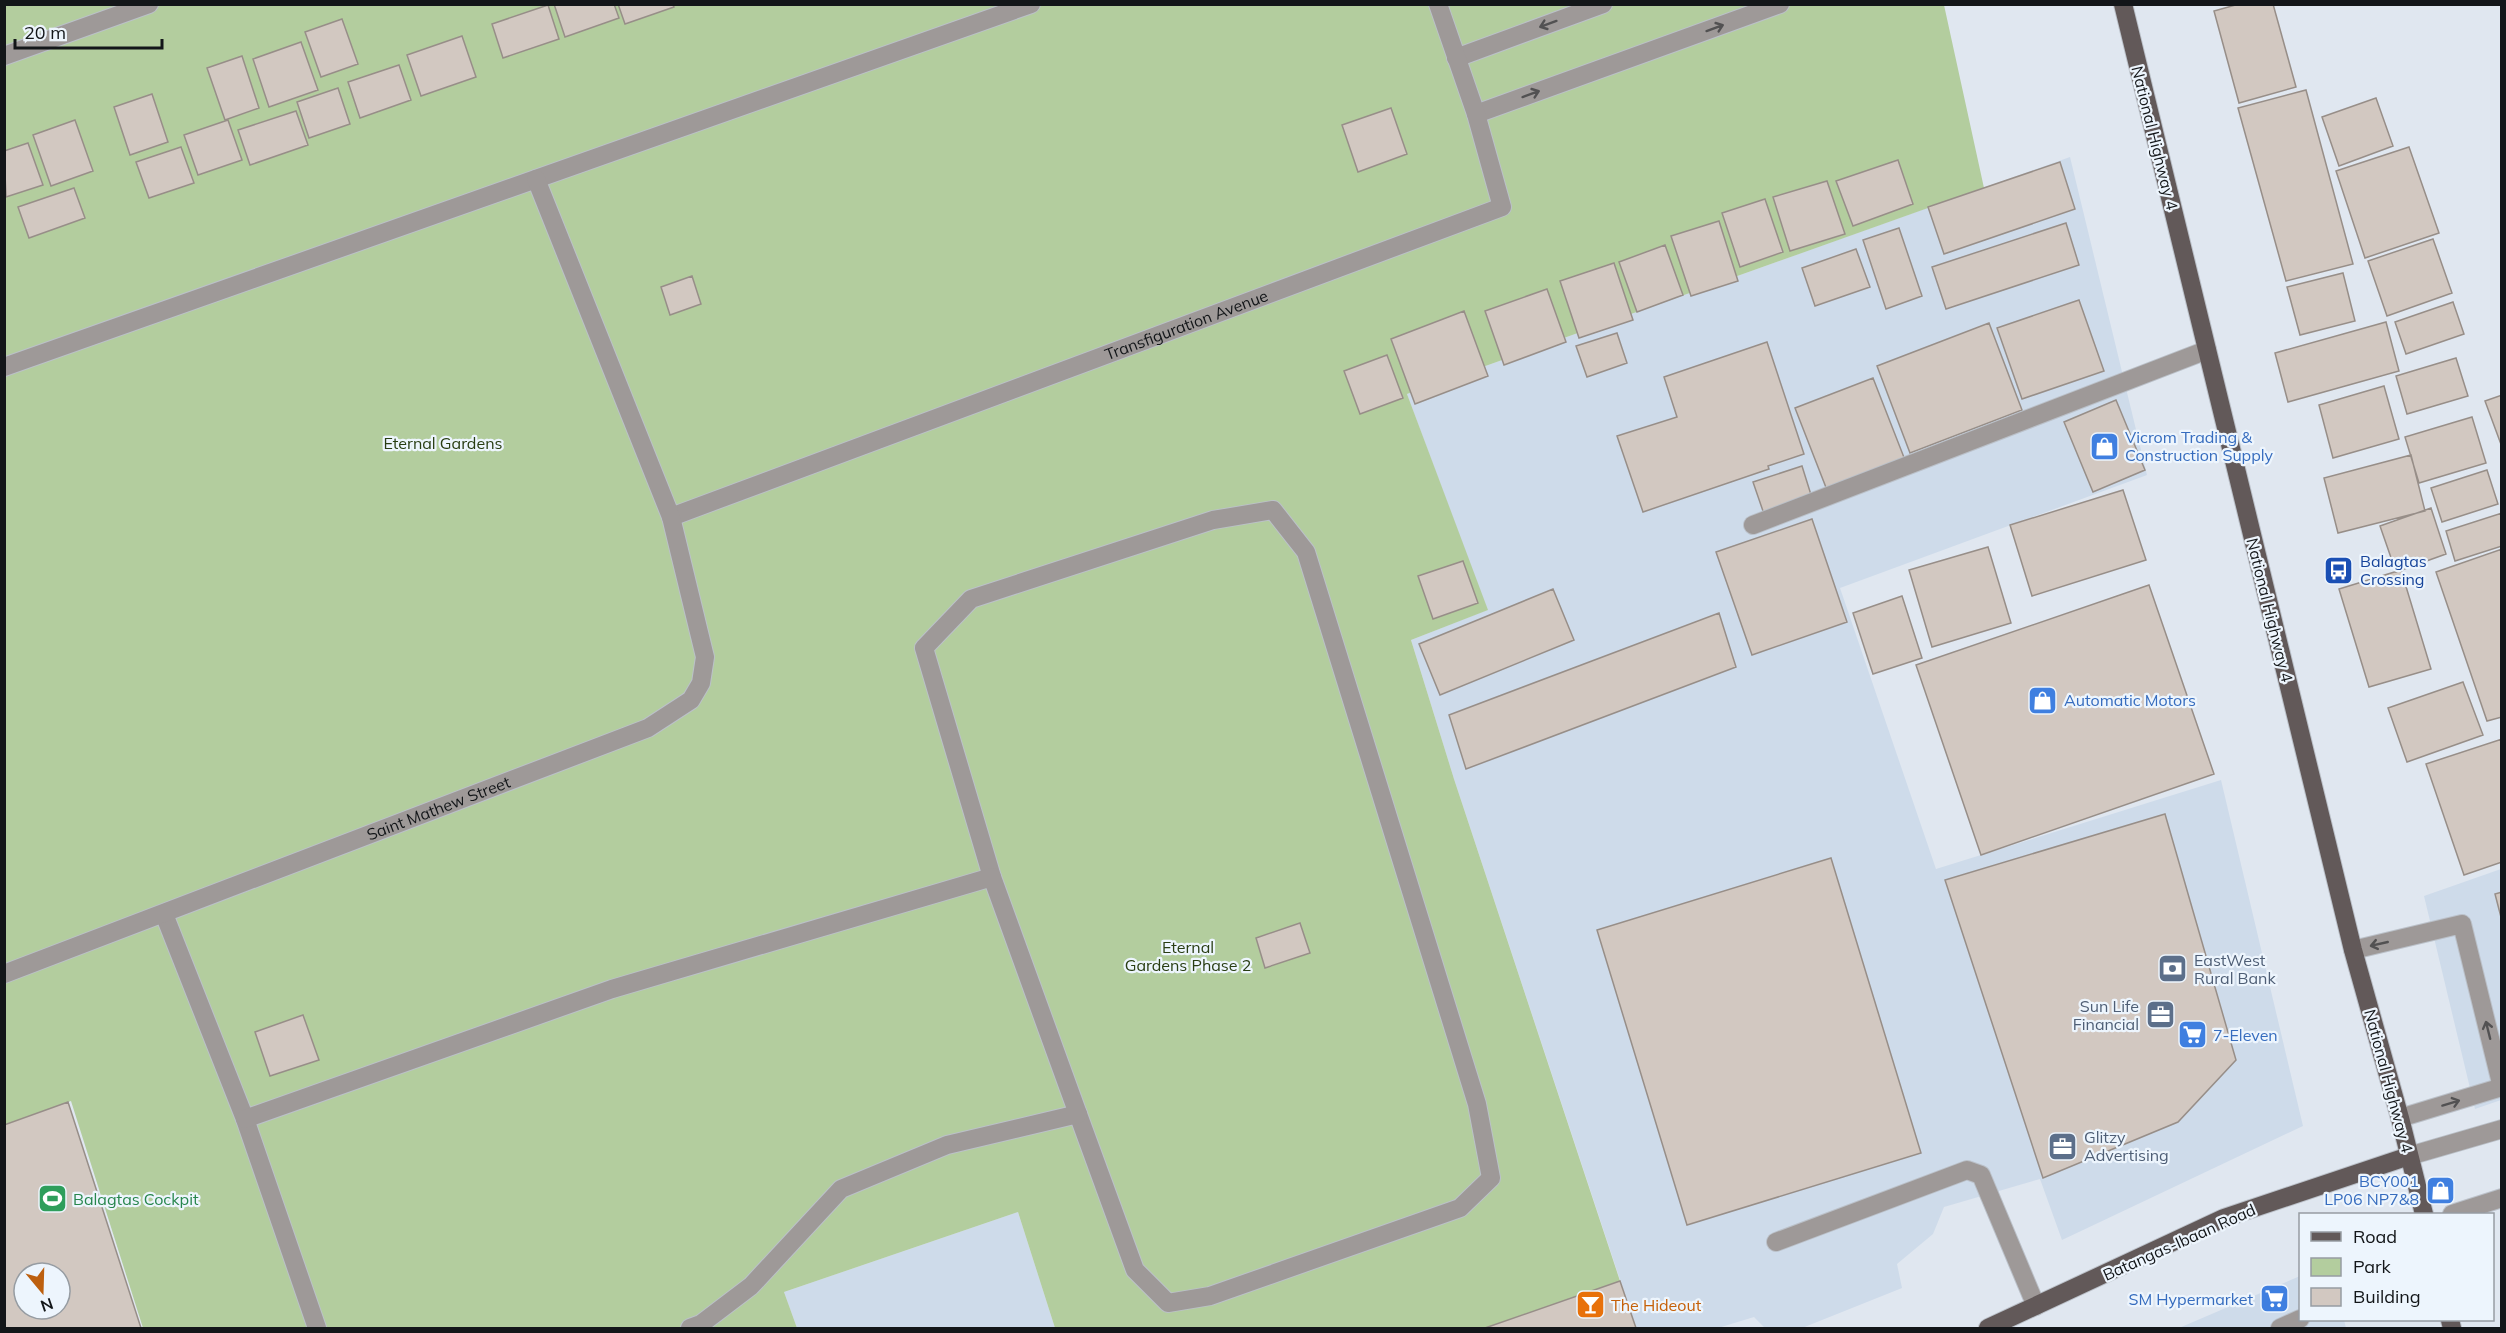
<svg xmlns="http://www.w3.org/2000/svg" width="2506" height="1333" font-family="Mulish,sans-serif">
<rect width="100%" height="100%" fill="#e0e7f0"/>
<path fill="#cedbea" d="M2070 157 2147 475 1840 588 1936 869 2221 780 2303 1126 2062 1240 2040 1179 1944 1207 1933 1234 1897 1264 1902 1288 1802 1328H1765L1754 1317 1718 1328H1636L1454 779 1411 640 1487 610 1407 394Z
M2501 869V1100L2475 1109 2424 896Z
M1018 1212 1055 1328H797L784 1292Z
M2300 1276V1320H2344L2346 1328H2179Z"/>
<path fill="#b3cd9e" d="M5 5H1944L1984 188 1407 394 1488 610 1411 640 1454 779 1620 1281 1485 1328H1055L1018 1212 784 1292 797 1328H143L71 1101 5 1125Z"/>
<path fill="#d2c8c1" stroke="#978e88" stroke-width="1.5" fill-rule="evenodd" d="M554 4H614L619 18 565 37Z
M618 4H673L674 7 625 24Z
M2239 4H2273L2296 87 2239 103 2214 11Z
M548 5 559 39 503 58 492 24Z
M342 19 358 64 321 77 305 32Z
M462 36 476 77 421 96 407 55Z
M301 42 318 90 269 107 253 59Z
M242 56 259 108 225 120 207 68Z
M399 65 411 100 360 118 348 82Z
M338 88 350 124 309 138 297 102Z
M2306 90 2353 264 2286 281 2238 108Z
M152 94 168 142 130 155 114 107Z
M2376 98 2393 146 2339 166 2322 117Z
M1391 108 1407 154 1358 172 1342 125Z
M296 111 308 145 250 165 238 130Z
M75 120 93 171 51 186 33 135Z
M228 120 242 160 198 175 184 135Z
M28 143 43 185 6 197 4 151Z
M181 147 194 183 149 198 136 162Z
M2409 147 2439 233 2365 258 2336 171Z
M1898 160 1913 204 1853 226 1836 181Z
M2060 162 2075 209 1944 254 1928 207Z
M1827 181 1845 234 1790 251 1773 197Z
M74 188 85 218 29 238 18 207Z
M1765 199 1783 252 1740 267 1722 213Z
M1719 221 1738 281 1691 296 1671 236Z
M2066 223 2079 265 1946 309 1932 267Z
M1899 228 1922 296 1886 309 1863 240Z
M2433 239 2452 293 2387 316 2368 261Z
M1665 245 1683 295 1637 312 1619 262Z
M1856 249 1870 287 1815 306 1802 268Z
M1614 263 1633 320 1579 338 1560 281Z
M2343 273 2355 321 2300 335 2287 287Z
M692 276 701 304 670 315 661 287Z
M1547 289 1566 342 1504 365 1485 311Z
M2079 300 2104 371 2022 399 1997 328Z
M2453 302 2464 334 2406 354 2395 322Z
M1464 311 1488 376 1415 404 1391 339Z
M2386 322 2399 371 2288 402 2275 353Z
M1989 323 2022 410 1910 453 1877 366Z
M1617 333 1627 363 1587 377 1576 346Z
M1767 342 1804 454 1768 466 1769 469 1643 512 1617 436 1677 417 1664 377Z
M1387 355 1403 398 1360 414 1344 371Z
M2456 358 2468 396 2407 414 2396 376Z
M1873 378 1905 460 1827 490 1795 408Z
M2384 386 2399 439 2333 458 2319 405Z
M2502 395V447L2485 401Z
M2116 400 2145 470 2093 492 2064 422Z
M2472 417 2486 463 2419 483 2405 437Z
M2411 455 2425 511 2338 533 2324 478Z
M1802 466 1812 498 1764 514 1753 482Z
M2487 470 2498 504 2442 522 2431 488Z
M2123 490 2146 560 2032 596 2010 525Z
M2431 508 2446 554 2396 572 2380 526Z
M2502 513V546L2455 561 2446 531Z
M1812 519 1847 622 1752 655 1716 552Z
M1988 547 2011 623 1932 647 1909 570Z
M2502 549V717L2487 721 2436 572Z
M1463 561 1478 603 1433 619 1418 576Z
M2401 570 2431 669 2369 687 2339 589Z
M2149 585 2214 774 1981 855 1916 665Z
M1553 589 1574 640 1440 695 1419 644Z
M1902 596 1922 658 1873 674 1853 613Z
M1719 613 1736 667 1466 769 1449 715Z
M2463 682 2483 735 2407 762 2388 708Z
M2502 739V862L2464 875 2426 764Z
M2165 814 2236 1060 2178 1122 2043 1178 1945 880Z
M1831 858 1921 1153 1687 1225 1597 930Z
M2502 892V921L2495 894Z
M1300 923 1310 953 1265 968 1256 938Z
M303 1015 319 1060 270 1076 255 1032Z
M68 1102 141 1328H4V1125ZM24 1273H60V1309H24Z
M1620 1281 1636 1328H1485Z"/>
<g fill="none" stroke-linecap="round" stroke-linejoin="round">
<defs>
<g id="lane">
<path d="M4 56 149 4"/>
<path d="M1456 58 1603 4"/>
<path d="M1476 114 1780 4"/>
<path d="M4 367 1031 4"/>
<path id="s1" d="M671 517 1502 207 1476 114 1438 4"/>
<path d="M992 877 924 648 971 599 1213 520 1273 510 1306 552 1477 1104 1491 1178 1460 1208 1210 1296 1168 1303 1135 1270 1078 1114"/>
<path d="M164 914 245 1119 317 1328"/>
<path d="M2353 950 2462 924 2502 1087"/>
<path id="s2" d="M4 974 648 728 691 700 701 683 705 657 671 517 536 179"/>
<path d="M2400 1118 2502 1087"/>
<path d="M245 1119 612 989 992 877 1078 1114 947 1145 841 1189 751 1286 701 1324 690 1328"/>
<path d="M2452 1214 2502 1198"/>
<path d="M1776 1242 1967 1170 1981 1175 2036 1306"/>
<path d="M2280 1328 2300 1319"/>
</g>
<path id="street" d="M1753 525 2207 350
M2409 1156 2502 1129"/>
<path id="primary" d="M2123 4 2353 950 2400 1118 2424 1214
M2450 1320 2452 1328
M1988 1328 2224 1218 2409 1156"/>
</defs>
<use href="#lane" stroke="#bbc1c9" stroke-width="20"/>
<use href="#street" stroke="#bbc1c9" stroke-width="20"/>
<use href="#primary" stroke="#bbc1c9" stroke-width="20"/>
<use href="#lane" stroke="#9e9998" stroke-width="18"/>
<use href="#street" stroke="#9e9998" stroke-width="18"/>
<use href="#primary" stroke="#625959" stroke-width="18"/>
</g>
<defs><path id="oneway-shaft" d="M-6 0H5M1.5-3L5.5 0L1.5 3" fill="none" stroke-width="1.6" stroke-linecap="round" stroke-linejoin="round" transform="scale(1.5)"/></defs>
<g stroke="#525152">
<use href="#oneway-shaft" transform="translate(1548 24) rotate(160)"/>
<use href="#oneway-shaft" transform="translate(1715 28) rotate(-20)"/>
<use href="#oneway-shaft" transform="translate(1531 94) rotate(-20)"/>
<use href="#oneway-shaft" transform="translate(2379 944) rotate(167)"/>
<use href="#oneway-shaft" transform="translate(2488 1030) rotate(-104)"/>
<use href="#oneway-shaft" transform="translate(2451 1103) rotate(-17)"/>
</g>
<defs>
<symbol id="shop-square" viewBox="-11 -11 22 22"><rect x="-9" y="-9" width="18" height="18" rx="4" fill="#3f7fe0" stroke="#edf5fd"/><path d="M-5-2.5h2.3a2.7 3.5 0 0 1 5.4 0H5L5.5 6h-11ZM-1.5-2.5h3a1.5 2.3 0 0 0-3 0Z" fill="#fff"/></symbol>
<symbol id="bus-square" viewBox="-11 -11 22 22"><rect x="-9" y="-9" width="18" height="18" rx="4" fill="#1a4fb4" stroke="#edf5fd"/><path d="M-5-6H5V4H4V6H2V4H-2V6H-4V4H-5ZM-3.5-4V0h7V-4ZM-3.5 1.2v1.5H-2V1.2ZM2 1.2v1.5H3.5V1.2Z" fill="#fff"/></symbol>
<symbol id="bank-square" viewBox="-11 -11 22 22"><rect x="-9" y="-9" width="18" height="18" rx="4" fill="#5c6f8a" stroke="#edf5fd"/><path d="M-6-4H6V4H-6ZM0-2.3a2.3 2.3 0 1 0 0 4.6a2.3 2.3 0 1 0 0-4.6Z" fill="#fff"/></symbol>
<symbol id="office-square" viewBox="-11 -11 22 22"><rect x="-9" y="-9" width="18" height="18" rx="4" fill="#5c6f8a" stroke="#edf5fd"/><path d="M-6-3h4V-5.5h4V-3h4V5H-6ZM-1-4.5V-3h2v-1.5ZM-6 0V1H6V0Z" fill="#fff"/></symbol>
<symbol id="supermarket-square" viewBox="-11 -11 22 22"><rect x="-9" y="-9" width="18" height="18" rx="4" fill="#3f7fe0" stroke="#edf5fd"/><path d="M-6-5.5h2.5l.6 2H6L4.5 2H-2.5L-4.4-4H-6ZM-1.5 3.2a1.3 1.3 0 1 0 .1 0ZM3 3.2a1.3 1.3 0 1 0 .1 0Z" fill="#fff"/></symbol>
<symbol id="stadium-square" viewBox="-11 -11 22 22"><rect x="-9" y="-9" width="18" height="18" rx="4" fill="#2e9e5b" stroke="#edf5fd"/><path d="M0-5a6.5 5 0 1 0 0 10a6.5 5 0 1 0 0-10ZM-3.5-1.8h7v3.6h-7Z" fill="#fff"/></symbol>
<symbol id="bar-square" viewBox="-11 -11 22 22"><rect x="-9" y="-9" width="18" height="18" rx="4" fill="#e8710a" stroke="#edf5fd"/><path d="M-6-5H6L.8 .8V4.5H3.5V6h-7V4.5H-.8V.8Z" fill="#fff"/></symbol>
</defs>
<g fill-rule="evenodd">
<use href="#shop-square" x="2088" y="430" width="33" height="33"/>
<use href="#bus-square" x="2322" y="554" width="33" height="33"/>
<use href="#shop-square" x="2026" y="684" width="33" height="33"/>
<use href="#bank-square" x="2156" y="952" width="33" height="33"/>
<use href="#office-square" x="2144" y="998" width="33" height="33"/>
<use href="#supermarket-square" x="2176" y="1018" width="33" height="33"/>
<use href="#office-square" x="2046" y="1130" width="33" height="33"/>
<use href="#shop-square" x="2424" y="1174" width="33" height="33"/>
<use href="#stadium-square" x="36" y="1182" width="33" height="33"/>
<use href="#supermarket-square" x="2258" y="1282" width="33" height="33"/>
<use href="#bar-square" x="1574" y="1288" width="33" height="33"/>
</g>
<g text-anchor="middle" stroke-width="4.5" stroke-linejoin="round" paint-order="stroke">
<g font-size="16" fill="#131619" stroke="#edf5fd">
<text transform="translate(2155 138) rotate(76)" y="6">National Highway 4</text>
<text dy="6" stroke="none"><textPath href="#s1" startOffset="550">Transfiguration Avenue</textPath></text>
<text transform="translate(2270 610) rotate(76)" y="6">National Highway 4</text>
<text dy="6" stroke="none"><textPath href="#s2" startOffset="465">Saint Mathew Street</textPath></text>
<text transform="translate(2389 1081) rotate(75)" y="6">National Highway 4</text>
<text transform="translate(2179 1242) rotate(-24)" y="6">Batangas-Ibaan Road</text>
</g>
<g font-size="16" fill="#366cbe" stroke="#edf5fd" text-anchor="start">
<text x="2125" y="443">Vicrom Trading &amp;<tspan x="2125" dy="18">Construction Supply</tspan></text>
<text x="2064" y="706">Automatic Motors</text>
<text x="2213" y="1041">7-Eleven</text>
<text x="2419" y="1187" text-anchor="end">BCY001<tspan x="2419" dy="18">LP06 NP7&amp;8</tspan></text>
<text x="2253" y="1305" text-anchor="end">SM Hypermarket</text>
</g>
<g font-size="16" fill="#283d12" stroke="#edf5fd">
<text x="443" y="449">Eternal Gardens</text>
<text x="1188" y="953">Eternal<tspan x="1188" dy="18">Gardens Phase 2</tspan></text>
</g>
<g font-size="16" fill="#164399" stroke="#edf5fd" text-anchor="start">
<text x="2360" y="567">Balagtas<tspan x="2360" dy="18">Crossing</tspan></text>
</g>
<g font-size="16" fill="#4e5e75" stroke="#edf5fd" text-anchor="start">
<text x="2194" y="966">EastWest<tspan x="2194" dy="18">Rural Bank</tspan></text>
<text x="2139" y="1012" text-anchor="end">Sun Life<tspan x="2139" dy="18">Financial</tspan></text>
<text x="2084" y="1143">Glitzy<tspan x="2084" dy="18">Advertising</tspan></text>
</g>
<g font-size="16" fill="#27864d" stroke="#edf5fd" text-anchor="start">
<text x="73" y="1205">Balagtas Cockpit</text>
</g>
<g font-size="16" fill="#c56008" stroke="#edf5fd" text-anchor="start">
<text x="1611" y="1311">The Hideout</text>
</g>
</g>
<rect width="2506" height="1333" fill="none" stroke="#131619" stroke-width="12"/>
<rect x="2299" y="1213" width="195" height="108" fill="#edf5fd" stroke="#969ca2" stroke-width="1.5"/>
<rect x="2311" y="1232" width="30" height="9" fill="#625959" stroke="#969ca2" stroke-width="1.5"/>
<text x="2353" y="1243" font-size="18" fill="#131619">Road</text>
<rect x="2311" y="1258" width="30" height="18" fill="#b3cd9e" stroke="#969ca2" stroke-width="1.5"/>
<text x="2353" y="1273" font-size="18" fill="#131619">Park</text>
<rect x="2311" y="1288" width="30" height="18" fill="#d2c8c1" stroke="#969ca2" stroke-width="1.5"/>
<text x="2353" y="1303" font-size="18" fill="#131619">Building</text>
<g transform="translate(42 1291) rotate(161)"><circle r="28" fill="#edf5fd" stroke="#969ca2" stroke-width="1.5"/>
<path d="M0-4.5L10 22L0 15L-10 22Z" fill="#bd600f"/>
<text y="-9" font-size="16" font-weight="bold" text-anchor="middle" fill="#131619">N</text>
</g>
<path d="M15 39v9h147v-9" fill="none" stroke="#131619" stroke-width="3"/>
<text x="24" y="39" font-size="18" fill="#131619" stroke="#edf5fd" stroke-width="4.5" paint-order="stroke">20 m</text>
</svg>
